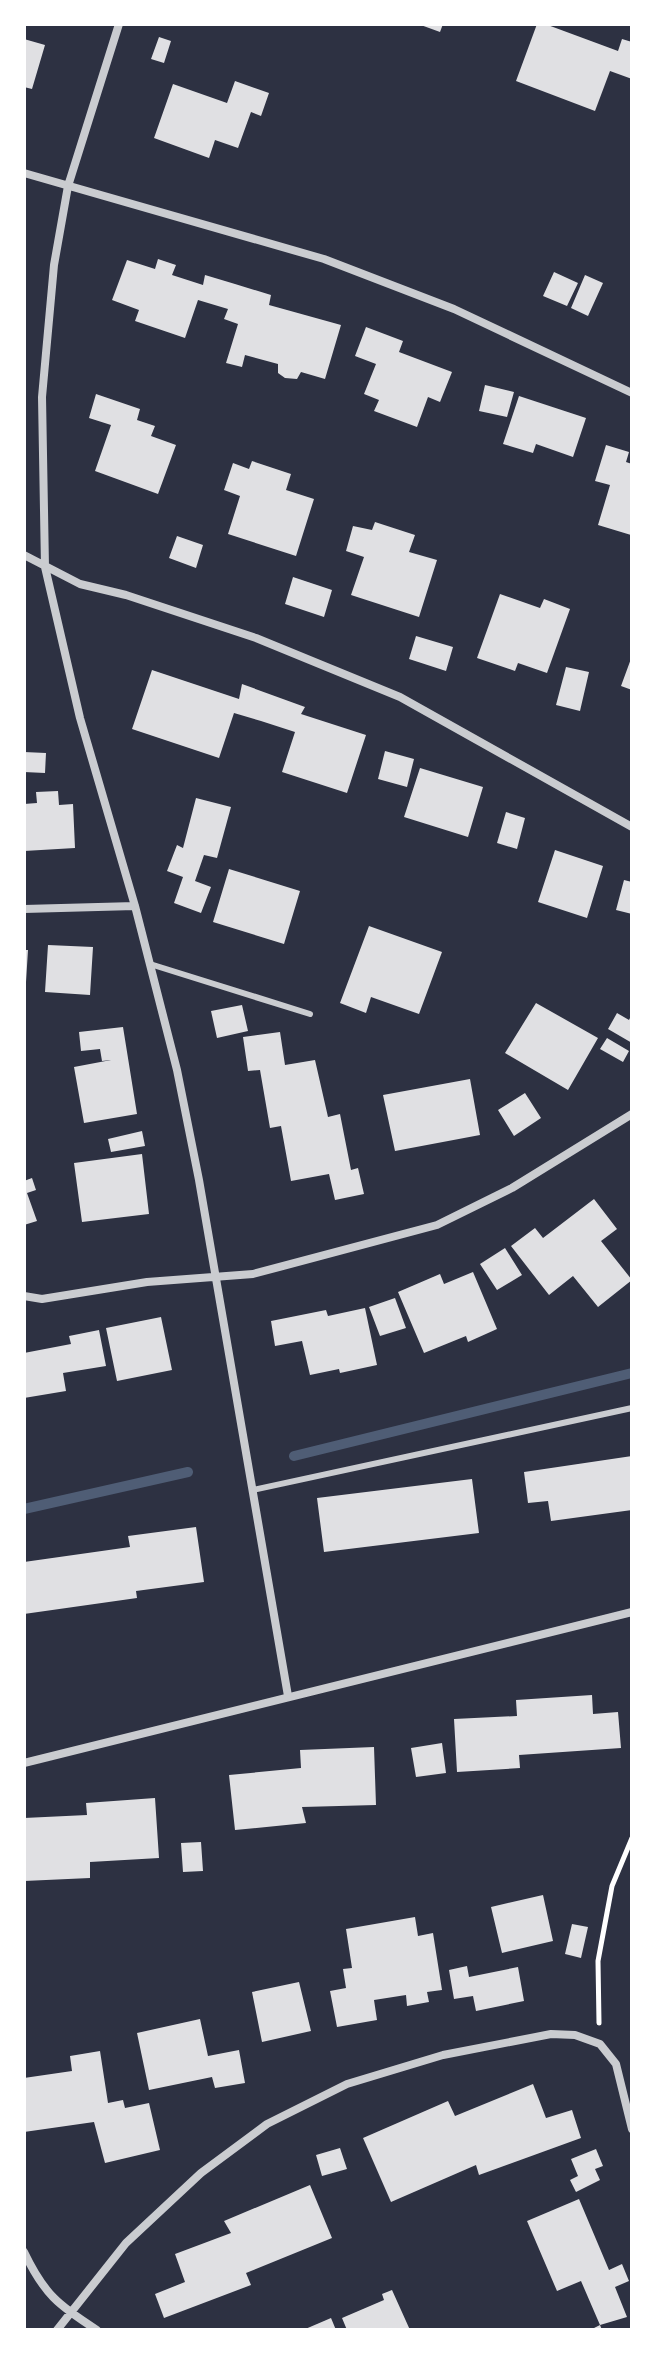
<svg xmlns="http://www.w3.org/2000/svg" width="656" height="2354" font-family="Overpass,sans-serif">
<rect width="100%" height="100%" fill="#2d3142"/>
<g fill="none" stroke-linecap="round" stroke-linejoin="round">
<path stroke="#4f5d75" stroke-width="10" d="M294 1456 632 1373
M24 1509 188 1472"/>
</g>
<path fill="#e0e0e3" d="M418 24H443L440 32Z
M537 24H545L618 51 622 39 632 42V79L610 71 595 111 516 81Z
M159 37 171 41 164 63 151 59Z
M24 39 45 45 32 89 24 87Z
M235 81 269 93 261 116 251 112 238 148 215 140 209 158 154 138 173 84 227 103Z
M158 259 176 265 172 275 203 285 205 275 235 284 271 295 269 305 341 325 325 379 301 372 297 379 285 378 278 373V364L245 355 242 367 226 363 238 324 224 319 228 309 198 300 185 338 135 321 139 310 112 300 127 260 155 269Z
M554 272 578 283 567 306 543 296Z
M585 275 603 283 588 316 571 308Z
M366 327 403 341 399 352 452 372 440 402 428 397 417 427 374 411 379 400 364 394 376 364 355 356Z
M485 385 514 392 507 417 479 411Z
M96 394 140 409 137 420 155 426 151 436 176 445 158 494 95 471 111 425 89 418Z
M519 396 586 418 573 457 536 444 533 453 503 444Z
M606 445 629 452 626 462 632 464 631 535 598 525 610 485 595 481Z
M252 461 291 474 286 490 314 499 296 556 228 534 240 496 224 490 233 463 249 469Z
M375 522 415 535 409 552 437 560 419 617 351 595 364 557 346 551 353 526 372 530Z
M177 536 203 545 196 568 169 558Z
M293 577 332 590 324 617 285 604Z
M500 594 540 608 544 599 570 609 547 673 518 663 515 671 477 658Z
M416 636 453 647 446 671 409 659Z
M632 656V690L621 686Z
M566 667 589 672 580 711 556 705Z
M152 670 239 699 242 684 305 707 301 714 366 735 347 793 282 772 295 732 261 721 234 713 219 758 132 729Z
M385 751 414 759 407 787 378 779Z
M24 752 46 753 45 773 24 772Z
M420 768 483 787 468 837 404 817Z
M58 791 59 805 73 804 75 848 24 851V804L37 803 36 792Z
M196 798 231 807 217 858 204 855 195 881 211 887 201 913 174 903 183 877 167 871 177 845 183 848Z
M506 812 525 818 517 849 497 843Z
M555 850 603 866 587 918 538 902Z
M229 869 300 891 284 944 213 922Z
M624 880 632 882V914L616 910Z
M369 926 442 952 419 1014 371 997 366 1013 340 1003Z
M48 945 93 947 90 995 45 992Z
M24 950H28L26 982H24Z
M536 1003 598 1038 568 1090 505 1053Z
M242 1005 248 1031 217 1038 211 1011Z
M617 1013 629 1020 632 1014V1043L608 1029Z
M123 1027 137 1114 84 1123 74 1067 111 1060 102 1061 100 1049 81 1051 79 1032Z
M280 1032 285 1065 315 1060 328 1117 340 1114 351 1170 358 1168 364 1194 335 1200 329 1174 291 1181 281 1126 270 1128 260 1070 248 1071 243 1037Z
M607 1038 629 1051 623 1062 600 1049Z
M470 1079 480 1135 395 1151 383 1095Z
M525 1093 541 1118 514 1136 498 1110Z
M142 1131 145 1146 111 1152 108 1139Z
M142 1154 149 1214 82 1222 74 1163Z
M32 1178 36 1190 27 1193 37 1221 24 1225V1181Z
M594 1199 617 1229 601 1241 632 1280 598 1307 573 1276 549 1295 511 1246 535 1228 543 1238Z
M505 1248 522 1275 497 1290 480 1264Z
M473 1272 497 1329 468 1342 466 1336 424 1353 398 1292 440 1274 444 1284Z
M395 1298 406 1328 380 1336 369 1307Z
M365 1308 377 1365 340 1373 339 1369 310 1375 302 1341 275 1346 271 1321 326 1310 328 1316Z
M161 1317 172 1370 117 1381 106 1328Z
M99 1330 106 1366 63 1373 66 1391 24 1398V1353L71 1344 69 1336Z
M632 1456V1510L551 1521 548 1501 528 1503 524 1472Z
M472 1479 479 1533 324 1552 317 1498Z
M196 1527 204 1582 136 1591 137 1598 24 1614V1562L130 1547 128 1536Z
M592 1695 593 1714 618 1712 621 1748 519 1755 520 1768 457 1772 454 1719 517 1716 516 1700Z
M442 1743 446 1773 416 1777 411 1748Z
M374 1747 376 1805 302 1807 306 1823 235 1830 229 1775 301 1768 300 1750Z
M155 1798 159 1858 90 1862V1878L24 1881V1818L87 1815 86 1803Z
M201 1842 203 1871 183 1872 181 1843Z
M543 1895 553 1941 502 1953 491 1907Z
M415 1917 418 1936 433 1933 442 1990 427 1992 429 2002 407 2006 406 1995 374 2000 377 2020 337 2027 330 1991 346 1988 343 1969 352 1968 346 1929Z
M572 1924 588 1927 581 1958 565 1954Z
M467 1966 469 1977 518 1967 524 2001 476 2011 473 1996 454 1999 449 1970Z
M299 1982 311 2031 262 2042 252 1992Z
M200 2019 208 2056 239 2050 245 2083 215 2088 212 2077 149 2090 137 2033Z
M100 2051 108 2103 123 2100 125 2108 149 2103 160 2150 105 2163 94 2122 24 2132V2078L72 2071 70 2056Z
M533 2084 546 2118 572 2110 581 2138 479 2175 476 2165 391 2202 363 2138 448 2101 455 2116Z
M340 2148 347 2169 322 2176 316 2155Z
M596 2149 603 2166 595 2169 600 2180 576 2192 570 2180 578 2176 571 2159Z
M310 2185 332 2238 246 2273 251 2285 164 2318 155 2294 185 2282 175 2254 231 2233 224 2221Z
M579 2199 609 2270 622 2264 629 2281 615 2287 627 2317 600 2325 602 2330H590L600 2325 581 2281 557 2291 527 2221Z
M392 2290 410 2330H347L342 2318 384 2300 382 2294Z
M331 2318 336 2330H303Z"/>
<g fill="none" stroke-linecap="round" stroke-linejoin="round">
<path stroke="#fff" stroke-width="5" d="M599 2023 598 1961 612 1886 632 1838"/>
<path stroke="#caccd0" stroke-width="6" d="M150 964 310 1014
M253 1490 632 1408"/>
<path stroke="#caccd0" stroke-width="8" d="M119 24 68 186 54 265 42 397 45 567 80 718 135 906 177 1070 199 1180 288 1696
M24 173 324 259 454 309 632 393
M24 555 80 584 126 595 256 638 400 697 632 827
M24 909 135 906
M24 1296 42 1299 147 1282 253 1274 437 1225 512 1188 632 1114
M24 1763 632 1612
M24 2252C44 2294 58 2305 97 2330
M57 2330 126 2243 201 2173 267 2124 347 2084 443 2055 551 2034 575 2035 600 2044 616 2064 632 2129"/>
</g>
<rect width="656" height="2354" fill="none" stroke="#ffffff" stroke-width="52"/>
</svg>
